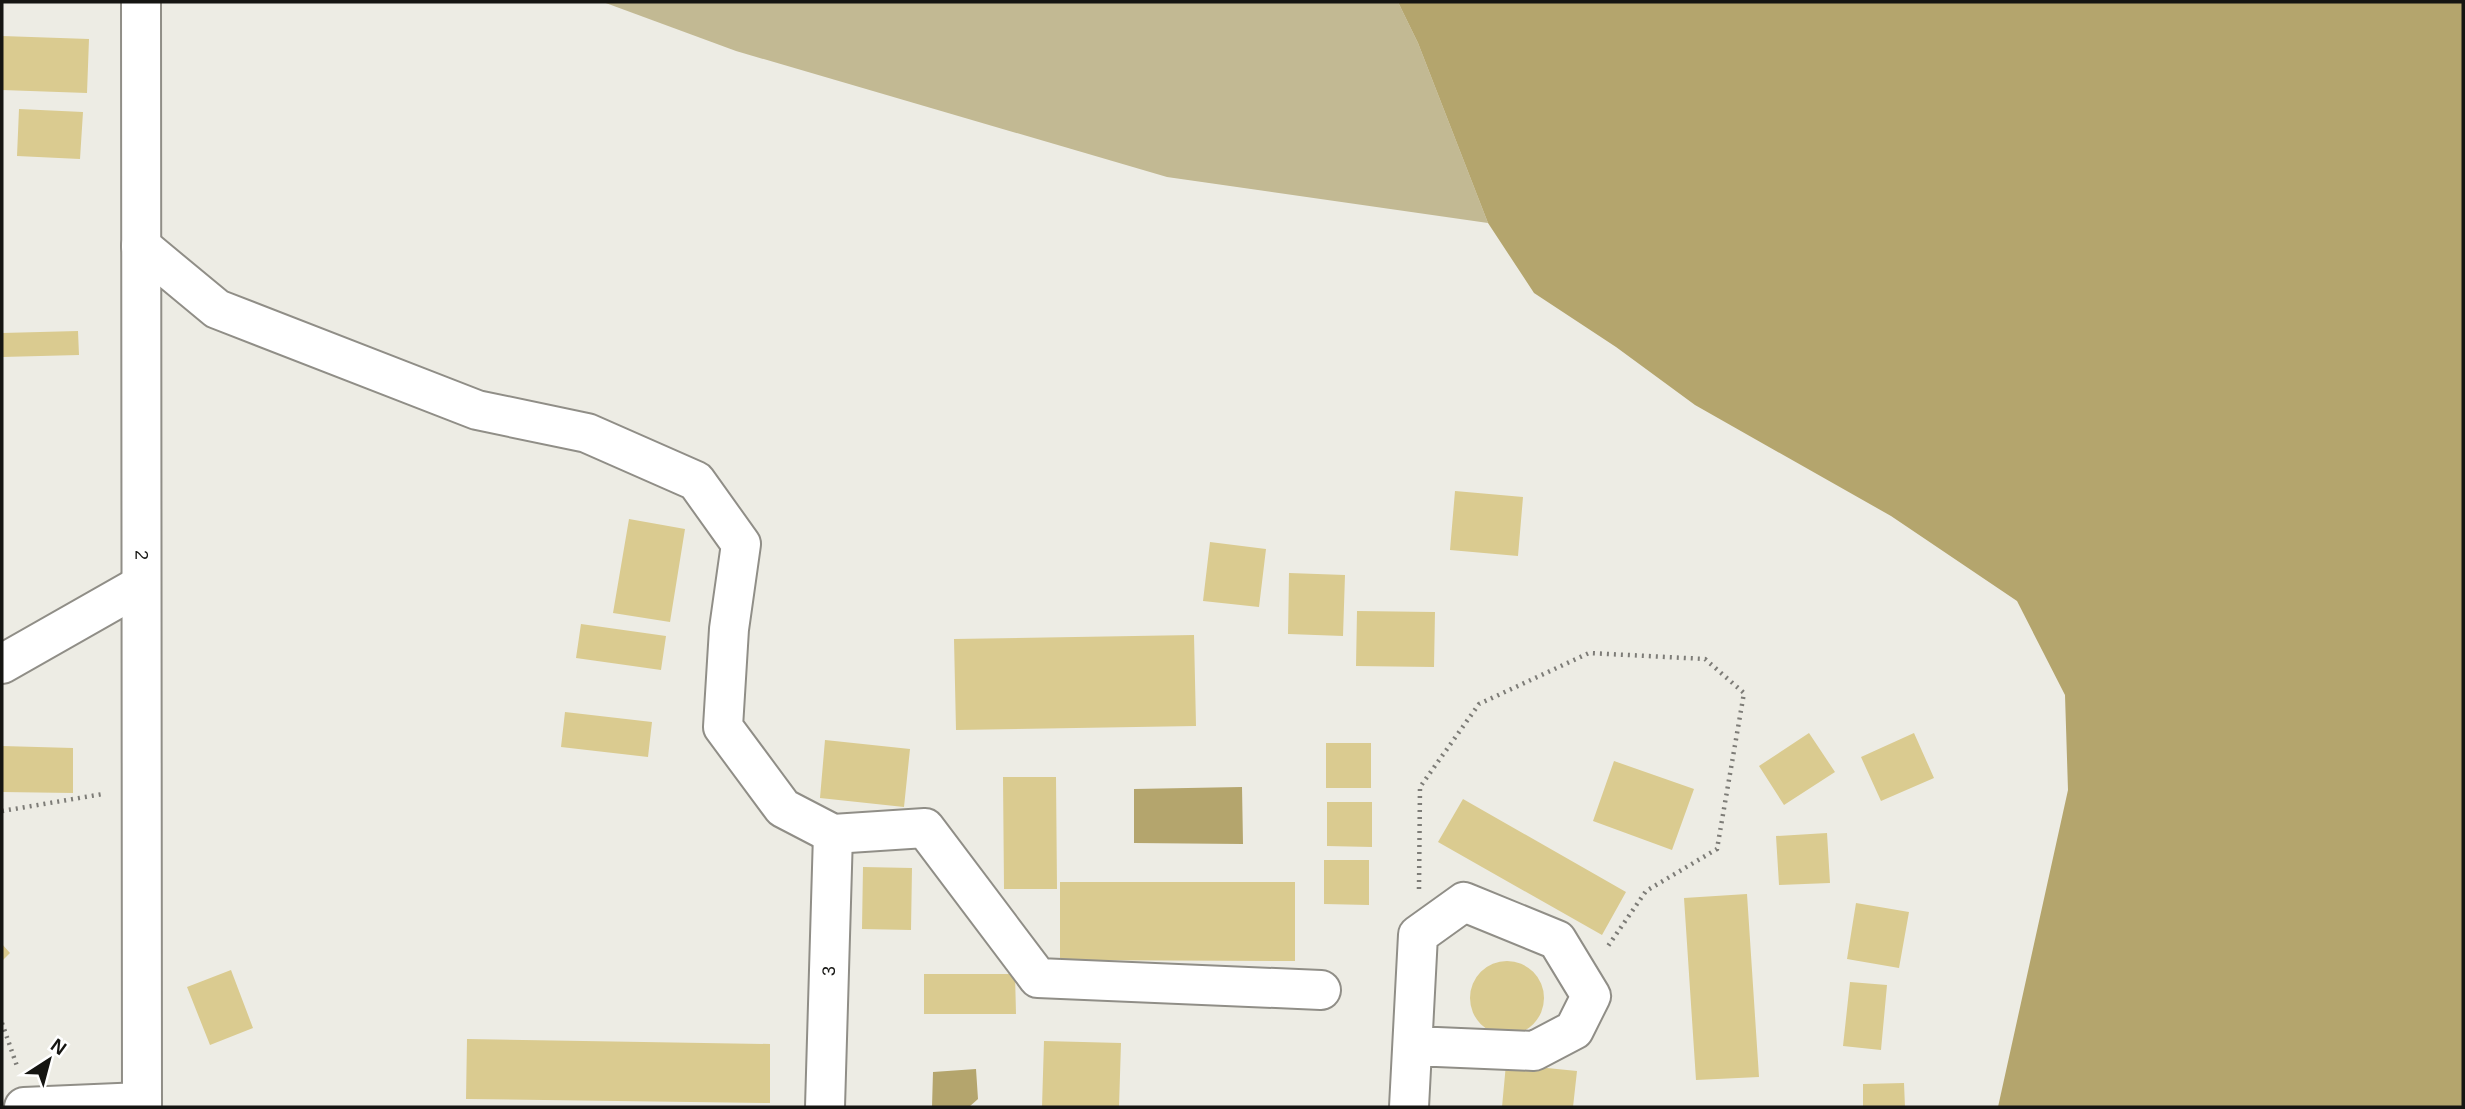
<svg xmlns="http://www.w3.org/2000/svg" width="2465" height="1109" font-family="Arial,sans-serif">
<rect width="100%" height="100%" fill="#edece4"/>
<path fill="#c2b993" d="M603 2H1398L1418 43 1488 223 1167 177 736 51Z"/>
<path fill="#b4a56d" d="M1398 2H2463V1107H1998L2068 790 2065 695 2017 601 1891 516 1695 405 1616 347 1534 293 1488 223 1418 43Z
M1242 787 1243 844 1134 843V789Z
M976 1069 978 1099 969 1107H932L933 1072Z"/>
<path fill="#dacb90" d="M2 36 89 39 87 93 2 90Z
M19 109 83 112 80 159 17 156Z
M78 331 79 355 2 357V333Z
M1455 491 1523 497 1518 556 1450 550Z
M629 519 685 529 670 622 613 613Z
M1210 542 1266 549 1259 607 1203 601Z
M1289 573 1345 575 1343 636 1288 634Z
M1357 611 1435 612 1434 667 1356 666Z
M581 624 666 636 661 670 576 658Z
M1194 635 1196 726 956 730 954 639Z
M565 712 652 722 648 757 561 747Z
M1809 733 1835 772 1784 805 1759 766Z
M1914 733 1934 778 1881 801 1861 757Z
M825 740 910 749 904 807 820 798Z
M1326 743H1371V788H1326Z
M2 746 73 748V793L2 792Z
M1614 761 1694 789 1672 850 1593 821Z
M1003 777H1056L1057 889H1004Z
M1463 799 1626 892 1602 935 1438 842Z
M1327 802H1372V847L1327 846Z
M1827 833 1830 883 1779 885 1776 836Z
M1324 860H1369V905L1324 904Z
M863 867 912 868 911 930 862 929Z
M1060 882H1295V961L1060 960Z
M1747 894 1759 1077 1696 1080 1684 898Z
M1856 903 1909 912 1899 968 1847 959Z
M2 944 10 953 2 961Z
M1470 998a37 37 0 1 1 74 0a37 37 0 1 1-74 0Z
M231 970 253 1028 210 1045 187 987Z
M924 974H1015L1016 1014H924Z
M1850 982 1887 985 1881 1050 1843 1046Z
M467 1039 770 1044V1103L466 1099Z
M1044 1041 1121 1043 1119 1107H1042Z
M1506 1064 1577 1071 1573 1107H1502Z
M1904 1083 1905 1107H1863V1084Z"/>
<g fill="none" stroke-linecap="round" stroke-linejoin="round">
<defs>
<g id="minor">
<path id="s1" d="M141 2 142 1107"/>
<path d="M141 246 217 309 477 410 587 433 696 481 741 544 729 629 723 727 783 808 833 834 925 828 1038 978 1321 990"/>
<path d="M2 664 141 585"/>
<path d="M24 1107 142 1102"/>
<path id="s2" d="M825 1107 833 834"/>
<path d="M1409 1107 1418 935 1464 902 1557 940 1591 996 1574 1030 1534 1051 1413 1046"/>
</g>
</defs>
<use href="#minor" stroke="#908e87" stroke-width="42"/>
<path stroke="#7d7c77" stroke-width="4.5" stroke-dasharray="2 5" stroke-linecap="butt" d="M2 811 103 794
M1419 889 1420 787 1479 704 1589 653 1705 659 1744 693 1717 849 1646 891 1606 949
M2 1023 18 1069"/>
<use href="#minor" stroke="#fff" stroke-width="38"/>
</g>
<g text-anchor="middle" stroke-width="5" stroke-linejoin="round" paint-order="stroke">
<g font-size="18" fill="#151512" stroke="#fff">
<text dy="6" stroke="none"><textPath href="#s1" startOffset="553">2</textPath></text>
<text dy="6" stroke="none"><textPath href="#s2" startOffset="136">3</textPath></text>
</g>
</g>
<rect width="2465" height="1109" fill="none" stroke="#151512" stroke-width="7"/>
<g transform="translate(49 1060) rotate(36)" stroke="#ffffff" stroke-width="5" paint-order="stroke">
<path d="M0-5L12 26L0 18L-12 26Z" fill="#151512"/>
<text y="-10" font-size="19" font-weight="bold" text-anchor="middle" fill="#151512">N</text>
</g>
</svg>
